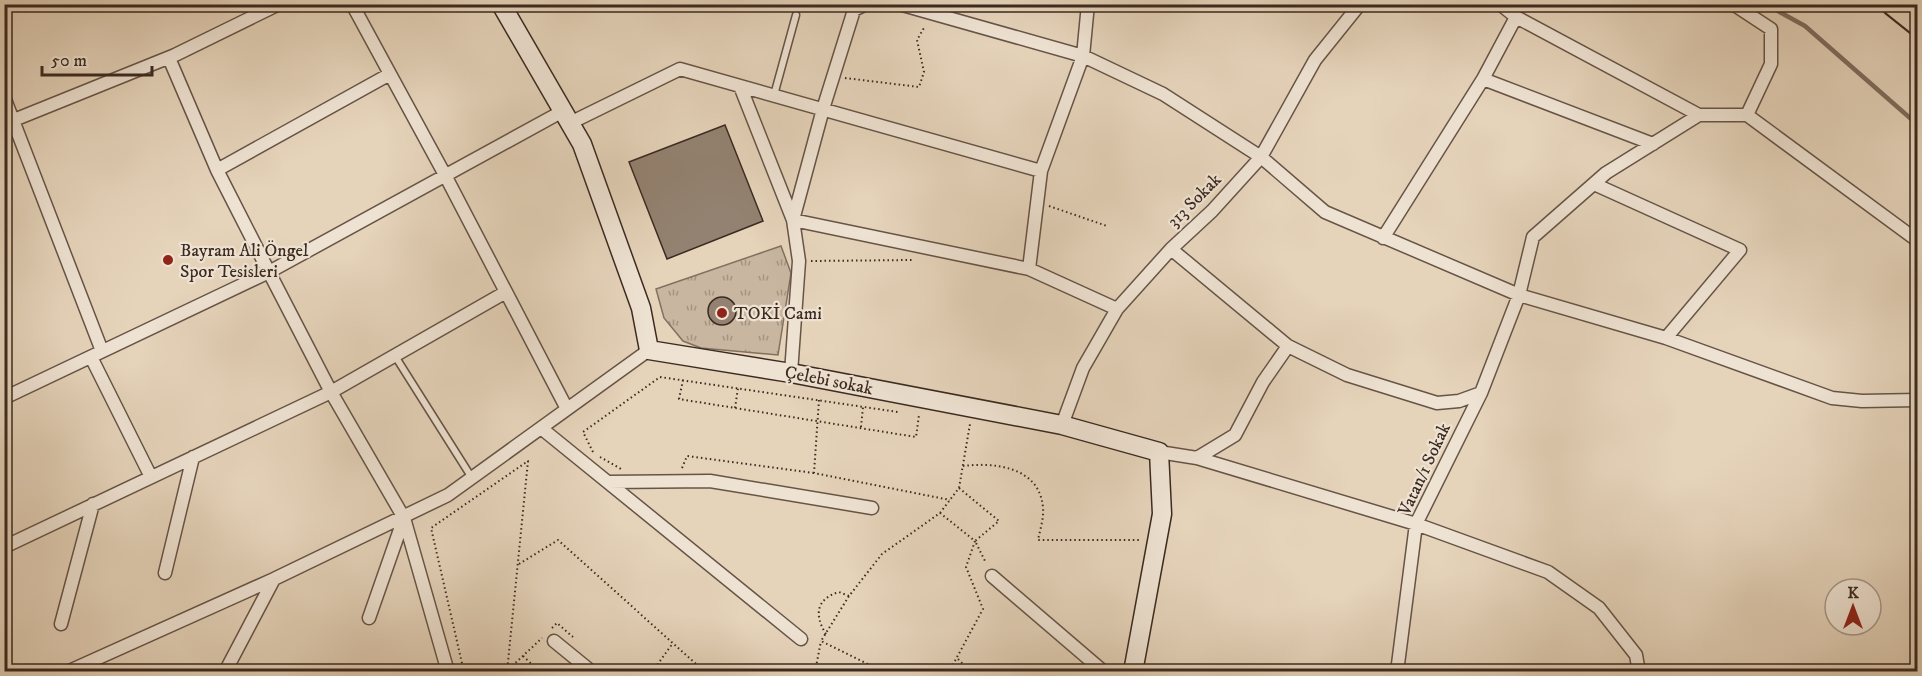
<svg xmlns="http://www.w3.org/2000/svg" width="1922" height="676" font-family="'IM FELL DW Pica',serif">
<defs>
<pattern id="park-tufts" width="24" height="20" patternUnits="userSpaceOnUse" patternTransform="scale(1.5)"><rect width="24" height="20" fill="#c8b6a0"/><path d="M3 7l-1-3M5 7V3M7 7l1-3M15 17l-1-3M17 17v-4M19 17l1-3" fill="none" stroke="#a49482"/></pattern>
</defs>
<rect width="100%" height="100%" fill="#e5d3ba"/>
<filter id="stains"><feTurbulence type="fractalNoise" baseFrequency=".00333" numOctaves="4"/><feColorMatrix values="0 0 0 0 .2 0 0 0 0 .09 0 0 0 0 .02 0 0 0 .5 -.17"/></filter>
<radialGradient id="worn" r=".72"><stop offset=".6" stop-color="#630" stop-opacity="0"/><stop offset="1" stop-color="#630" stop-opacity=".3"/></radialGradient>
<path fill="url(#park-tufts)" stroke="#827060" stroke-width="1.5" d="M781 246 791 273 778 355 701 348 683 341 664 318 656 289Z"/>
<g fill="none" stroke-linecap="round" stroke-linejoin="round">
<path stroke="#7e6d5e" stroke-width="4.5" d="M1765 4 1805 26 1918 125"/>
</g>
<path fill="#938271" stroke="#3b2a21" stroke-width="1.5" d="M725 125 763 221 667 259 629 162Z
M708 311a14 14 0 1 1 28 0a14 14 0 1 1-28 0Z"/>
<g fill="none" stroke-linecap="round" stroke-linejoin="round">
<defs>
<path id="lane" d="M774 95 796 15
M395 356 472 478"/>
<path id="street" d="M352 4 445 175 567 409
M866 4 854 10 823 109 793 220 1029 269
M899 4 1083 56 1163 94 1261 157 1325 212 1519 295 1666 338 1832 398 1862 401 1918 400
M1088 4 1083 56 1041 171 1029 269 1117 309
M1500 4 1516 17 1699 115
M1733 4 1771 29V64L1747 115
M169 58 217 170 269 272 331 392 404 518 448 672
M1483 79 1653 144
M740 86 793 220 799 261 791 373
M4 97 102 351
M570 123 680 69 1041 171
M4 124 175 55 279 4
M217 170 390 74
M1594 184 1740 250 1666 338
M1383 238 1483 79 1516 17
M1171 249 1288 346 1347 375 1437 403 1459 401 1481 393 1519 295 1533 237 1606 173 1699 115H1747L1918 241
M91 357 151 477
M4 398 269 272 563 111
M1062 425 1083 368 1117 309 1171 249 1212 211 1261 157 1315 60 1360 4
M541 428 801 639
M1159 452 1197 458 1235 435 1263 382 1288 346
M1197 458 1416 524 1548 572 1599 608 1636 655 1639 672
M608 482 710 481 872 508
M4 547 331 392 506 292
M165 573 193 457
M992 576 1104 672
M369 618 404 518
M61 624 93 504
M554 641 592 672
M67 672 274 579 448 495 649 350
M225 672 274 579
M1397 672 1416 524 1481 393"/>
<path id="secondary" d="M501 4 582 144 641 308 649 350 791 373 1062 425 1159 452 1162 514 1133 672"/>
<path id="highway" d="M1893 4 1918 24"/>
</defs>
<use href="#lane" stroke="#665447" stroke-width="9"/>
<use href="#street" stroke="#665447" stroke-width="15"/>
<use href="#secondary" stroke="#3b2a21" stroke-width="21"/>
<use href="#highway" stroke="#3b2a21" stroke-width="26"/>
<path stroke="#3b2a21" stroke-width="2" stroke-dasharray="1.5 3" stroke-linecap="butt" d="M845 78 919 87 924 72 917 40 925 26
M1049 206 1107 226
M811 261 913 260
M683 380 679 399 916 437 919 415
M819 400 814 473 950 500
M735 408 738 388
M861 427 863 407
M593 452 583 432 660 377 898 412
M600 457 621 469
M963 466C995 462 1040 467 1043 508 1044 518 1040 530 1038 540H1140
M682 468 687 456 814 473
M959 488 999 521 975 541 986 563
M940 513 959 488 970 424
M519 564 558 540 705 672
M552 628 557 623 573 637
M826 634C814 615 816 599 839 592L849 596
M523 656 540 672
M958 659 971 672
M604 665 612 672
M509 669 542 638
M464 672 431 528 528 461 507 672
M652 672 673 643
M815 672 821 641
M884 672 821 641 849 596 882 554 940 513 975 541 966 567 983 609 949 672"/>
<use href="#lane" stroke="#eee2d2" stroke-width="6"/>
<use href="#street" stroke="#eee2d2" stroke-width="12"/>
<use href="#secondary" stroke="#eee2d2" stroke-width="18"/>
<use href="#highway" stroke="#e5d3ba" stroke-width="22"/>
</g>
<g fill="#8f2418" stroke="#eee2d2" stroke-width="2">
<circle cx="168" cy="260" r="6"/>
<circle cx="722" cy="313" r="6"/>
</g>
<g text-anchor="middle" stroke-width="4.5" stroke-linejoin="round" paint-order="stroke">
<g font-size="18" fill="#3b2a21" stroke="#eee2d2">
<text transform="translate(1194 200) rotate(-45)" y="6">313 Sokak</text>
<text transform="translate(829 380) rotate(11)" y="6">Çelebi sokak</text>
<text transform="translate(1424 469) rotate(-65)" y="6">Vatan/1 Sokak</text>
</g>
<g font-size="18" fill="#3b2a21" stroke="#eee2d2" text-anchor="start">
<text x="180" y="256">Bayram Ali Öngel<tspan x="180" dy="21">Spor Tesisleri</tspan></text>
<text x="734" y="319">TOKİ Cami</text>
</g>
</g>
<rect width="1922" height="676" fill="none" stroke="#e5d3ba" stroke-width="24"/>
<rect x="6" y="6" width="1910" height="664" fill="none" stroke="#3b2a21" stroke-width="3"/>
<rect x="12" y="12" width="1898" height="652" fill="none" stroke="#3b2a21" stroke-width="1.5"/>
<g transform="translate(1853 607)"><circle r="28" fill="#eee2d2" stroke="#a6988b" stroke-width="1.5"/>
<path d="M0-4.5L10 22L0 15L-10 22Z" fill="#8f2418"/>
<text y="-9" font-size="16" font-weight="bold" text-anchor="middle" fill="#3b2a21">K</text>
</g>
<path d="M42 66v9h110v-9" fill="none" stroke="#3b2a21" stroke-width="3"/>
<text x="51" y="66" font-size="18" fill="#3b2a21" stroke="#eee2d2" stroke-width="4.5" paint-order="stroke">50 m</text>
<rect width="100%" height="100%" filter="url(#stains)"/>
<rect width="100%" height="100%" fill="url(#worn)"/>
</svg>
